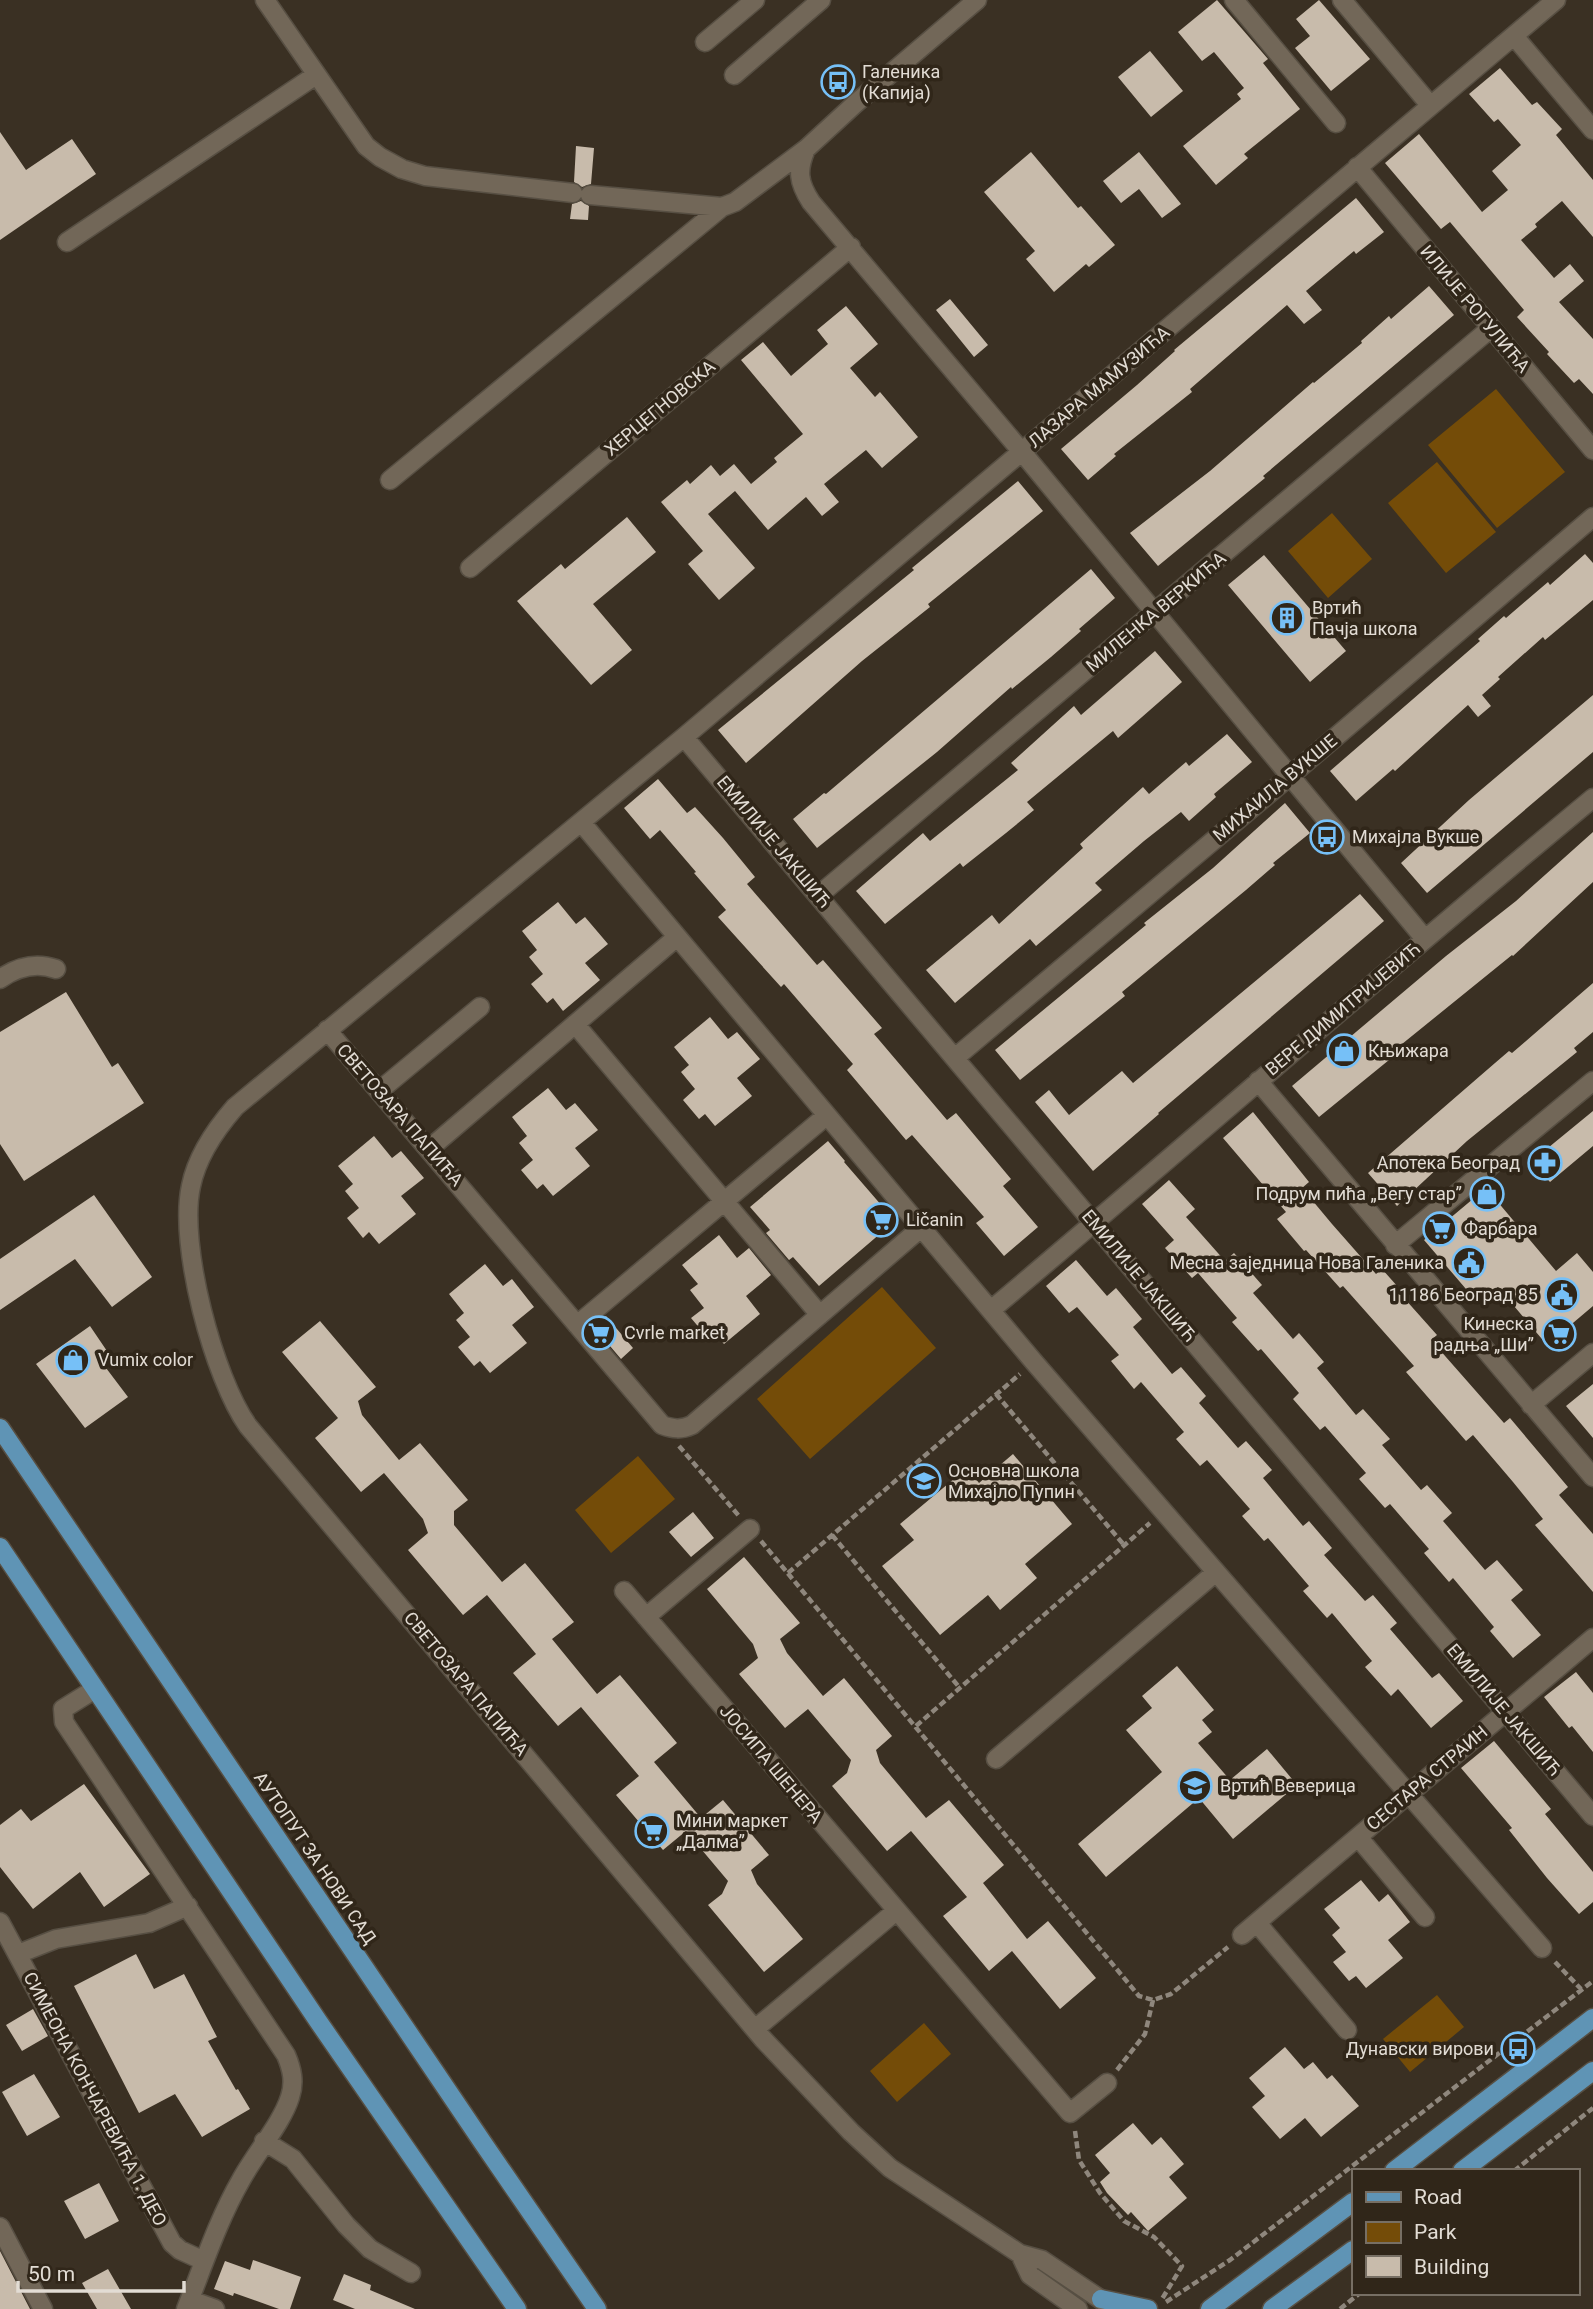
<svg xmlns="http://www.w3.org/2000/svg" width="1593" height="2309" font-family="Roboto,sans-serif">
<rect width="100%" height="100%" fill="#3a3023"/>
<path fill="#744c08" d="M1496 389 1565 472 1497 528 1428 445Z
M1437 462 1496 532 1446 573 1388 503Z
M1332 513 1372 559 1328 598 1288 551Z
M882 1287 936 1348 810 1459 757 1399Z
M638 1456 675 1499 611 1553 575 1510Z
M1437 1995 1464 2027 1410 2072 1383 2039Z
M924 2023 951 2054 897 2102 870 2071Z"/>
<path fill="#c8bbab" d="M1217 0 1268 59 1263 63 1300 109 1244 154 1248 158 1216 185 1183 146 1241 99 1237 94 1244 88 1214 52 1202 61 1178 32Z
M1319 0 1370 59 1331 91 1295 48 1310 36 1296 19Z
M1150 51 1183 91 1151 117 1118 77Z
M1500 68 1532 105 1537 102 1562 129 1556 135 1593 180V237L1562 201 1535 224 1537 227 1521 240 1554 278 1570 264 1584 281 1559 302 1593 339V394L1579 379 1574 383 1547 354 1549 352 1517 317 1524 310 1450 222 1441 229 1385 163 1419 134 1482 212 1508 190 1492 171 1521 145 1498 119 1494 122 1469 94Z
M0 132 26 170 72 139 96 174 0 240Z
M576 146 594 148 591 184 582 187 574 182Z
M1031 152 1078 208 1081 206 1115 245 1089 267 1086 264 1054 292 1026 259 1035 251 984 192Z
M1139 152 1181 204 1162 218 1139 189 1121 203 1103 181Z
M1356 198 1384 232 1356 254 1354 251 1306 291 1322 310 1304 324 1287 305 1190 389 1192 392 1114 454 1116 456 1088 480 1061 449 1137 385 1175 351 1174 350Z
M581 201 589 206 588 220 570 219 572 204Z
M1429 286 1454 315 1263 476 1265 478 1158 566 1130 533 1210 471 1313 382 1314 383 1362 343 1361 341 1389 316 1391 319Z
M950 299 988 345 974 357 936 310Z
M846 306 878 344 850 368 875 397 880 392 918 437 882 468 866 450 824 484 839 502 822 516 806 497 768 530 735 491 708 514 755 568 719 600 688 564 703 551 661 502 687 480 690 484 711 465 720 476 734 464 751 484 777 462 774 458 803 434 741 360 763 342 791 376 828 344 817 330Z
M1018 481 1043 511 928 604 930 607 862 661 746 763 718 730 914 570 912 568Z
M627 517 656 552 593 604 632 650 591 685 517 601 561 564 565 569Z
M1585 554 1593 563V600L1545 640 1543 637 1498 677 1500 679 1482 695 1491 706 1478 717 1468 705 1395 771 1393 769 1356 801 1330 771 1480 641 1478 639 1504 616 1506 618 1548 582 1550 585Z
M1264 555 1346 651 1310 682 1228 585Z
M1091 569 1115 598 1079 629 1081 631 1051 657 1012 689 1011 687 937 752 817 848 793 819 824 793 826 794Z
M1155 651 1182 682 1118 738 1113 731 1027 802 1034 810 1006 833 963 867 960 863 885 924 856 891 923 833 930 841 1018 770 1011 763 1074 706 1081 715Z
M1593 695V752L1427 893 1401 863 1469 800Z
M1227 734 1252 762 1214 794 1216 797 1189 821 1181 812 1144 841 1095 883 1102 890 1036 946 1030 939 955 1003 926 970 992 915 999 924 1083 848 1080 844 1143 787 1149 794 1186 762 1189 766Z
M658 779 687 813 695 807 723 838 755 877 747 884 817 965 823 960 882 1028 874 1034 947 1120 956 1113 1011 1179 1003 1186 1038 1227 1004 1256 976 1223 984 1217 912 1135 906 1140 847 1070 853 1064 784 984 781 987 718 917 726 910 694 873 696 872 660 830 650 839 624 808Z
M1285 803 1310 833 1273 863 1275 865 1246 890 1122 992 1125 996 1020 1080 995 1050 1146 925 1144 923 1213 868Z
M1593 832V882L1513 956 1512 955 1386 1057 1389 1060 1319 1117 1292 1086 1446 956 1516 901Z
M1360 894 1384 921 1158 1113 1159 1114 1093 1171 1035 1102 1049 1090 1069 1115 1122 1071 1133 1083Z
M558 902 576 924 585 917 608 944 585 963 600 980 563 1011 553 998 547 1003 531 984 543 974 529 957 537 950 522 931Z
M1593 983V1032L1574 1048 1577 1052 1467 1141 1397 1206 1368 1173 1495 1063 1509 1051 1512 1053Z
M66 992 112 1067 118 1063 144 1103 24 1181 0 1144V1032Z
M710 1017 728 1039 737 1032 760 1059 737 1078 752 1096 715 1126 705 1114 699 1119 683 1100 695 1089 681 1072 689 1065 674 1047Z
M548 1088 566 1110 575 1103 598 1130 575 1148 590 1166 553 1196 543 1184 537 1189 521 1170 533 1160 519 1143 527 1136 512 1117Z
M1593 1111V1146L1550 1182 1532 1161Z
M1253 1112 1309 1182 1302 1188 1332 1224 1376 1274 1382 1269 1406 1296 1404 1298 1437 1335 1431 1340 1504 1423 1510 1418 1568 1487 1559 1495 1593 1534V1592L1535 1525 1543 1519 1513 1482 1473 1435 1466 1441 1406 1372 1414 1366 1343 1286 1340 1288 1306 1250 1304 1251 1277 1219 1286 1212 1223 1138Z
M374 1136 392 1158 401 1151 424 1178 401 1196 416 1214 379 1244 369 1232 363 1238 347 1218 359 1208 345 1191 353 1184 338 1166Z
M828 1141 845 1161 844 1162 895 1221 819 1286 793 1257 789 1260 766 1233 770 1230 750 1207Z
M1169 1180 1195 1209 1186 1217 1225 1261 1234 1253 1262 1285 1253 1293 1293 1339 1299 1333 1324 1362 1317 1368 1356 1415 1363 1409 1390 1439 1382 1445 1421 1490 1427 1485 1452 1513 1443 1521 1485 1570 1497 1560 1523 1590 1511 1600 1541 1635 1513 1658 1490 1631 1494 1627 1453 1578 1449 1582 1424 1553 1429 1549 1390 1504 1385 1508 1359 1479 1366 1473 1325 1426 1320 1430 1293 1399 1299 1393 1261 1349 1258 1351 1232 1322 1237 1318 1198 1273 1192 1278 1165 1248 1174 1240 1142 1204Z
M1486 1188 1556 1271 1577 1253 1593 1272V1306L1547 1345 1498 1287 1478 1303 1424 1240Z
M94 1195 152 1277 112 1307 75 1259 0 1310V1259Z
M719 1235 737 1258 749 1248 771 1275 746 1296 760 1314 724 1344 713 1332 707 1337 691 1318 704 1308 690 1290 698 1284 682 1265Z
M1076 1260 1107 1296 1116 1288 1142 1319 1133 1327 1172 1374 1181 1367 1206 1396 1199 1403 1238 1448 1246 1441 1272 1470 1263 1478 1303 1526 1309 1521 1332 1548 1324 1555 1365 1601 1373 1595 1397 1623 1390 1629 1432 1678 1439 1673 1463 1701 1431 1728 1398 1689 1391 1696 1365 1667 1372 1661 1332 1613 1327 1618 1303 1591 1309 1586 1268 1538 1264 1541 1242 1516 1250 1509 1207 1460 1200 1466 1176 1439 1184 1432 1141 1382 1134 1389 1111 1361 1119 1355 1077 1307 1069 1313 1046 1286Z
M485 1264 503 1286 512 1279 534 1307 512 1325 527 1343 490 1373 480 1361 474 1366 458 1347 470 1337 456 1320 464 1313 449 1294Z
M606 1316 633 1348 621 1359 593 1326Z
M320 1321 376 1387 358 1401 362 1415 399 1460 420 1443 468 1500 454 1511V1525L502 1582 525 1563 574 1622 552 1639 597 1694 620 1675 677 1743 654 1762 701 1818 723 1800 769 1855 751 1870 757 1884 803 1939 764 1972 708 1905 722 1894 728 1881 686 1831 663 1850 616 1795 639 1776 581 1707 558 1726 513 1673 536 1654 487 1595 463 1615 408 1550 428 1533 423 1519 384 1473 361 1492 315 1438 338 1418 282 1352Z
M90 1326 109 1354 100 1360 128 1397 85 1428 36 1364Z
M1593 1384V1438L1566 1406Z
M1013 1454 1072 1524 1025 1564 1037 1578 1000 1610 988 1595 940 1635 882 1566 914 1540 900 1524 967 1468 979 1483Z
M693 1512 714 1538 691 1557 669 1532Z
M744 1557 800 1623 780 1639 787 1653 823 1696 844 1678 892 1736 876 1750 880 1763 926 1818 949 1800 1004 1865 983 1883 1027 1939 1048 1921 1096 1978 1060 2009 1012 1951 989 1971 943 1916 967 1897 911 1831 887 1851 832 1786 847 1773 851 1760 808 1709 785 1728 739 1674 758 1658 753 1644 707 1589Z
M1177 1666 1214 1710 1202 1720 1212 1732 1198 1743 1230 1780 1267 1749 1297 1785 1233 1839 1199 1798 1106 1877 1078 1844 1162 1772 1126 1730 1152 1708 1142 1696Z
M1576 1672 1593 1693V1752L1572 1726 1569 1728 1544 1697Z
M1494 1741 1551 1809 1545 1814 1593 1872V1902L1579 1914 1547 1878 1509 1830 1512 1828 1461 1768Z
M84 1784 150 1874 104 1907 80 1872 33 1909 0 1867V1825L21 1809 31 1821Z
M1361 1880 1379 1902 1388 1894 1410 1922 1388 1940 1403 1958 1366 1988 1356 1976 1349 1981 1333 1962 1346 1952 1332 1935 1340 1928 1324 1909Z
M136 1954 154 1989 184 1974 217 2037 208 2041 236 2090 238 2089 250 2109 202 2137 175 2094 139 2113 74 1986Z
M33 2009 48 2036 22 2051 6 2025Z
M1285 2047 1304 2069 1313 2062 1327 2079 1332 2075 1359 2106 1321 2137 1305 2118 1280 2139 1252 2107 1265 2096 1249 2078Z
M34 2074 60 2117 27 2136 2 2092Z
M1133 2123 1152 2145 1161 2137 1184 2164 1169 2177 1187 2198 1148 2231 1131 2212 1128 2215 1107 2193 1100 2182 1110 2173 1095 2155Z
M99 2183 119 2221 85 2239 64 2201Z
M0 2251 30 2309H0Z
M253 2260 301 2277 290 2309H279L234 2293 233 2296 214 2289 225 2261 250 2270Z
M108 2269 131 2309H97L82 2283Z
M344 2274 371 2285 370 2290 415 2309H355L333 2300Z"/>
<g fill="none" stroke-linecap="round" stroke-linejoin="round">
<defs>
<path id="minor" d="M265 0 366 146 380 157 402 169 425 176 573 193
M1234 0 1336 123
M1342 0 1430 105
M1514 36 1593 130
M705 42 755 0
M734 75 821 0
M806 149C797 170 798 182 811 202L1022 452 1425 939
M1357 167 1593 450
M590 195 722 207 735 202 806 149 856 103 977 0
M67 242 316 75
M390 480 722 207
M470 568 851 247
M684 737 1593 1816
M581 822 1034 1362 1542 1948
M819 895 1491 328
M0 979C17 967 36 962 56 969
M575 1024 820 1315
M327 1030 662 1425C673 1429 681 1430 692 1425L922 1227
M956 1057 1290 776 1593 517
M1258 1081 1593 1477
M379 1091 480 1007
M429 1149 677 937
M1395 1245 1593 1081
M991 1310C1193 1140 1390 966 1593 798
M577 1325 826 1116
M1531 1405 1593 1353
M624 1591 1070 2113 1107 2083
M646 1617 750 1529
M95 1689 63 1709 64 1722 286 2055C292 2069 295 2082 290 2097 282 2123 255 2154 241 2180 218 2220 203 2266 186 2309
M996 1759 1216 1572
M1358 1837 1425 1917
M0 1922 172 2243 180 2250 204 2261
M1257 1923 1347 2030
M1242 1935 1593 1638
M18 1954 56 1939 149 1923 188 1906
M755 2029 896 1911
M264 2141 293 2159 346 2225 370 2249 411 2273
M0 2227 43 2309
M1020 2254 1030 2275 1078 2309
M190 2300 215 2309
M1112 2307 1042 2260 1020 2254 890 2168 851 2132 763 2039 248 1426C214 1378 178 1245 191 1186 197 1156 215 1130 235 1107L684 737 1556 0"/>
<path id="major" d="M0 1428 483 2143 597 2309
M0 1547 318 2021 517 2309
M1394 2171 1593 2018
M1462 2171 1593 2071
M1101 2299 1148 2309
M1210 2309 1353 2202
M1272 2309 1353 2250"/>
</defs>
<use href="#minor" stroke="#574f43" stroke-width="21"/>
<use href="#major" stroke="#574f43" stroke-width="21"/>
<path stroke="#8f877d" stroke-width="4.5" stroke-dasharray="7 3.5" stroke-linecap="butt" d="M996 1394 1124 1545
M679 1446 739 1516
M832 1535 959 1687
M761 1541 1139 1996 1153 2000 1171 1994 1228 1947
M788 1573 1020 1374
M916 1726 1150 1523
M1555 1962 1581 1989
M1117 2070 1145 2034 1153 2000
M1075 2131 1079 2160 1100 2193 1124 2221 1154 2237 1182 2266 1162 2299
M1514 2171 1593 2108
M1166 2302 1230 2260 1593 1981
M1340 2309 1360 2293"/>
<use href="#minor" stroke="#726758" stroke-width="18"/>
<use href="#major" stroke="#5f94b5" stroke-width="18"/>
</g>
<defs>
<symbol id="bus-ring" viewBox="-11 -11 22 22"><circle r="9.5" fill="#302619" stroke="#76c0f7" stroke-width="1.5"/><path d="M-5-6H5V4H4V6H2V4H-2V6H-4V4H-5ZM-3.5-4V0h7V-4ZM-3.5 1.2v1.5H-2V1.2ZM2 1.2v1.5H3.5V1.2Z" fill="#76c0f7"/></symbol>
<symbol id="building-ring" viewBox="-11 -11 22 22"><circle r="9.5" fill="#302619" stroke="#76c0f7" stroke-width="1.5"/><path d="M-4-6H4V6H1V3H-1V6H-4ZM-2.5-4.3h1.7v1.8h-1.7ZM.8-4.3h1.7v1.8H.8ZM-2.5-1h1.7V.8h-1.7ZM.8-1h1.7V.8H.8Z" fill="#76c0f7"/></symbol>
<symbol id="shop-ring" viewBox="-11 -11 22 22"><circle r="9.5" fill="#302619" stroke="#76c0f7" stroke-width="1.5"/><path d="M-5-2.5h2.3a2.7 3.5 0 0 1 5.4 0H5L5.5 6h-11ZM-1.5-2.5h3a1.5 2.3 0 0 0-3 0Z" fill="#76c0f7"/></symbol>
<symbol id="pharmacy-ring" viewBox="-11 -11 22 22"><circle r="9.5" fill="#302619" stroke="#76c0f7" stroke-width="1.5"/><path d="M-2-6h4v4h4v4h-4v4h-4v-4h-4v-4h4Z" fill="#76c0f7"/></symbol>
<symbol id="supermarket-ring" viewBox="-11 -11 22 22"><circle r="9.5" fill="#302619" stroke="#76c0f7" stroke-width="1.5"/><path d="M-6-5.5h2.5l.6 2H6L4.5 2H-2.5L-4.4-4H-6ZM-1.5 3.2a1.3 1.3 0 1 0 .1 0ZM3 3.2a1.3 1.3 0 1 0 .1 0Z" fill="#76c0f7"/></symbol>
<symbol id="civic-ring" viewBox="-11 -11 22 22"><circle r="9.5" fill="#302619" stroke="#76c0f7" stroke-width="1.5"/><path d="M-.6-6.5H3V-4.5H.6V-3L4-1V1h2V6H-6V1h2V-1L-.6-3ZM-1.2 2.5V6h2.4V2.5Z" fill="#76c0f7"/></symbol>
<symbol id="school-ring" viewBox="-11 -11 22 22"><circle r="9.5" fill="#302619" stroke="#76c0f7" stroke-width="1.5"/><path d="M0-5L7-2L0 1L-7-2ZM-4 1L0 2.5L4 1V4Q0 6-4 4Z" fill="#76c0f7"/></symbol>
</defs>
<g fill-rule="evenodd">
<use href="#bus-ring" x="819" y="63" width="38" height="38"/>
<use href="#building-ring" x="1268" y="599" width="38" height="38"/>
<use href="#bus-ring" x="1308" y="818" width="38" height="38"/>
<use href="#shop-ring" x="1325" y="1032" width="38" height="38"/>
<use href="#pharmacy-ring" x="1526" y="1144" width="38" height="38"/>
<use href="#shop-ring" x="1468" y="1175" width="38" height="38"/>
<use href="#supermarket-ring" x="862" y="1201" width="38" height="38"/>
<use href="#supermarket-ring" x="1421" y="1210" width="38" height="38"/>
<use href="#civic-ring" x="1450" y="1244" width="38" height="38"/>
<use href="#civic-ring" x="1543" y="1276" width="38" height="38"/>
<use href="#supermarket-ring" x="580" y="1314" width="38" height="38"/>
<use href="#supermarket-ring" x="1540" y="1315" width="38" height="38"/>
<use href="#shop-ring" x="54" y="1341" width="38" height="38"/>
<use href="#school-ring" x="905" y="1462" width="38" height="38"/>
<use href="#school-ring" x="1176" y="1767" width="38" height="38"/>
<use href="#supermarket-ring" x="633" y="1812" width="38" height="38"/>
<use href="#bus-ring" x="1499" y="2030" width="38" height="38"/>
</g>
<g text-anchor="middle" stroke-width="7" stroke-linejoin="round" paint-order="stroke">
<g font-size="18" fill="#e2dcd4" stroke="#302619" text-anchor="start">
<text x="862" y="78">Галеника<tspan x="862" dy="21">(Капија)</tspan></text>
<text x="1312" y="614">Вртић<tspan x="1312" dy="21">Пачја школа</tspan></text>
<text x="1352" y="843">Михајла Вукше</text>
<text x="1368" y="1057">Књижара</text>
<text x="1520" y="1169" text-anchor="end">Апотека Београд</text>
<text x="1462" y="1200" text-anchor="end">Подрум пића „Вегу стар”</text>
<text x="906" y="1226">Ličanin</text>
<text x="1464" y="1235">Фарбара</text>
<text x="1444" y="1269" text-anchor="end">Месна заједница Нова Галеника</text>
<text x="1538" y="1301" text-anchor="end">11186 Београд 85</text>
<text x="1534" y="1330" text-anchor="end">Кинеска<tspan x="1534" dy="21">радња „Ши”</tspan></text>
<text x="624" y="1339">Cvrle market</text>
<text x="98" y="1366">Vumix color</text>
<text x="948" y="1477">Основна школа<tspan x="948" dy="21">Михајло Пупин</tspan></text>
<text x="1220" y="1792">Вртић Веверица</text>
<text x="676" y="1827">Мини маркет<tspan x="676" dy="21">„Далма”</tspan></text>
<text x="1494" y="2055" text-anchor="end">Дунавски вирови</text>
</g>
<g font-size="18" fill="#e2dcd4" stroke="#302619">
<text transform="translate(1475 309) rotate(50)" y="6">ИЛИЈЕ РОГУЛИЋА</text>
<text transform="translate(1099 387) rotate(-40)" y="6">ЛАЗАРА МАМУЗИЋА</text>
<text transform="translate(660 408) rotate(-40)" y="6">ХЕРЦЕГНОВСКА</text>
<text transform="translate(1156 612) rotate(-40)" y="6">МИЛЕНКА ВЕРКИЋА</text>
<text transform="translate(1275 788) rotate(-40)" y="6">МИХАИЛА ВУКШЕ</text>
<text transform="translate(774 842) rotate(50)" y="6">ЕМИЛИЈЕ ЈАКШИЋ</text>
<text transform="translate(1343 1009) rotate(-40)" y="6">ВЕРЕ ДИМИТРИЈЕВИЋ</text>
<text transform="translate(400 1115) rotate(49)" y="6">СВЕТОЗАРА ПАПИЋА</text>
<text transform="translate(1139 1276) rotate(50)" y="6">ЕМИЛИЈЕ ЈАКШИЋ</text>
<text transform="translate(466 1684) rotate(50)" y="6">СВЕТОЗАРА ПАПИЋА</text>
<text transform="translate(1504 1710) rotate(50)" y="6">ЕМИЛИЈЕ ЈАКШИЋ</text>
<text transform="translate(771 1764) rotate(50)" y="6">ЈОСИПА ШЕНЕРА</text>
<text transform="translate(1427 1778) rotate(-40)" y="6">СЕСТАРА СТРАИН</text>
<text transform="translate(315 1858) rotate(56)" y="6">АУТОПУТ ЗА НОВИ САД</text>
<text transform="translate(95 2099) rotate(62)" y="6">СИМЕОНА КОНЧАРЕВИЋА 1. ДЕО</text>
</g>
</g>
<rect x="1352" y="2169" width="228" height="126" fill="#302619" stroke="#776f64" stroke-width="2"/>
<rect x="1366" y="2192" width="35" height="10" fill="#5f94b5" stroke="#776f64" stroke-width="2"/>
<text x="1414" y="2204" font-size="21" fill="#e2dcd4">Road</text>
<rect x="1366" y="2222" width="35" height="21" fill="#744c08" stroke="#776f64" stroke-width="2"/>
<text x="1414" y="2239" font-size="21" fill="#e2dcd4">Park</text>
<rect x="1366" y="2256" width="35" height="21" fill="#c8bbab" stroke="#776f64" stroke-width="2"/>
<text x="1414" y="2274" font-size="21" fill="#e2dcd4">Building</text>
<path d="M18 2281v10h166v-10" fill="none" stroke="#e2dcd4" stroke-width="3.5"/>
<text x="28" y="2281" font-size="21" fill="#e2dcd4" stroke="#302619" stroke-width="5" paint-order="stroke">50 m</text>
</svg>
